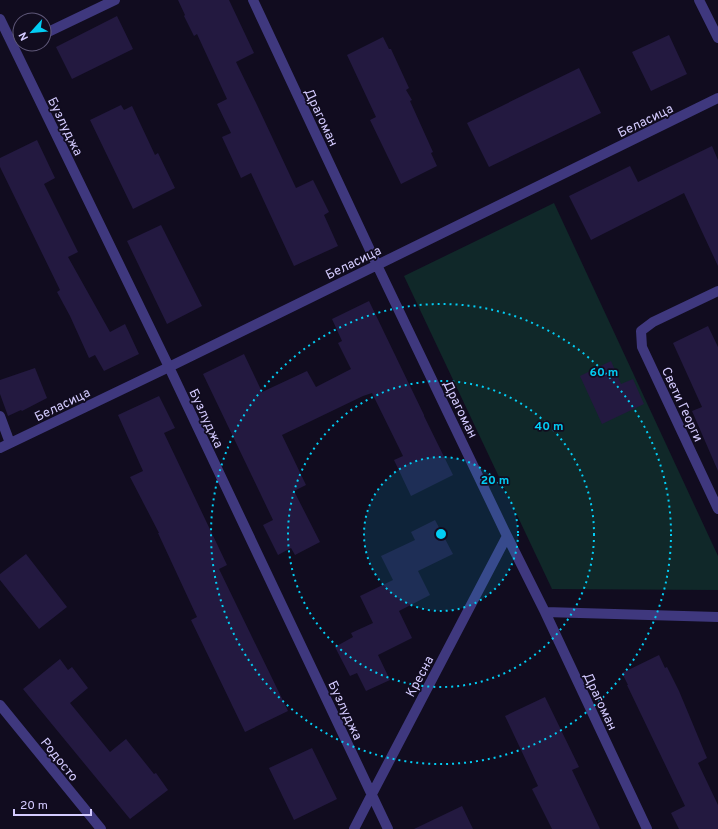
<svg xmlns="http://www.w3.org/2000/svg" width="718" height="829" font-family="Overpass,sans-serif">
<rect width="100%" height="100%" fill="#110c1f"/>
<path fill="#102829" d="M554 203 718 556V590L552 589 404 276Z"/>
<path fill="#231940" d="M178 0H229L254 53 236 62 257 105 296 188 313 180 329 212 324 215 338 246 294 266 251 173 241 178 222 137 231 133 217 104 227 99 197 34 194 36 184 16 185 15Z
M117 16 133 49 72 79 56 47Z
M669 35 687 74 651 91 632 52Z
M383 37 389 49H391L409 88 406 90 412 100 410 101 433 152 431 153 437 166 401 184 370 120 376 117 347 55Z
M579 68 601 113 489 167 467 123Z
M121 105 124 110 132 106 155 155 158 153 175 188 133 209 90 120Z
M37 140 55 178 44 184 78 252 68 257 110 332 125 324 139 354 104 371 95 355 89 358 70 316 57 292 60 290 0 167V158Z
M712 146 718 160V266L684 193 591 240 569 196 630 166 638 182Z
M161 225 202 306 167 324 127 241Z
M369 301 424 415V416L453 475 411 496 394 460 403 456 372 393 363 396 282 435 306 485 294 491 320 542 295 555 291 548 278 555 263 525 273 520 203 374 244 354 262 392 307 371 316 387 351 369 338 343 342 341 332 319Z
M708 326 718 347V471L692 411 702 407 673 343Z
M611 361 621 384 633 379 644 404 602 424 580 376Z
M35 368 47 398 22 411 21 410 8 416 0 394V380Z
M159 396 175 428 164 433 227 565 219 569 288 711 245 732 191 620 197 617 158 533H159L130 477 143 471 118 415Z
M435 520 453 554 418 571 430 595 399 611 412 638 378 655 390 680 366 691 357 673 350 676 335 647 353 637 351 633 373 623 360 596 393 580 381 556 415 540 411 532Z
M26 554 67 607 39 629 0 580V574Z
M659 655 665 668 667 667 679 691 707 758 698 763 718 805V829H679L671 813 685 806 627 685H628L622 673Z
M60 659 68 670 72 667 88 688 70 703 110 752 126 739 154 774 156 773 168 790 130 819 23 689Z
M545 697 579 767 572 770 600 829H552L532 789 538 786 505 716Z
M312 748 337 799 294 820 269 768Z
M462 806 473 829H414Z"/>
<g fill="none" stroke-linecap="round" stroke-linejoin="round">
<path stroke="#3f387e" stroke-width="10" d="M253 0 377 265 507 536 545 612 647 829
M699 0 718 38
M0 19 169 367 388 829
M44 34 115 0
M718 291 653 322 641 331 642 347 718 509
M0 416 10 443
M0 448 169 367 718 98
M545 612 718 617
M0 705 101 829
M354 829 372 794 507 536"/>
</g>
<circle cx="441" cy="534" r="77" fill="#02cdf4" fill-opacity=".12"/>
<g fill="none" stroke="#02cdf4" stroke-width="2" stroke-dasharray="2 4">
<circle cx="441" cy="534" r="77"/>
<circle cx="441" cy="534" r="153"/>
<circle cx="441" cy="534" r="230"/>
</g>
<g text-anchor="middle" stroke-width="3.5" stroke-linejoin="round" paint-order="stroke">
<g font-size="13" fill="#d4cbff" stroke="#110c1f">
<text transform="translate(322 117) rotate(65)" y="5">Драгоман</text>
<text transform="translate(645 120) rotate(-26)" y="5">Беласица</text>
<text transform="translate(66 126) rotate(64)" y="5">Бузлуджа</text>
<text transform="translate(353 262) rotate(-26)" y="5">Беласица</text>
<text transform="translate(62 404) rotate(-26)" y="5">Беласица</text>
<text transform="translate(683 404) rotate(65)" y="5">Свети Георги</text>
<text transform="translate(461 409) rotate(64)" y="5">Драгоман</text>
<text transform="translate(207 418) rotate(65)" y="5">Бузлуджа</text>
<text transform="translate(419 676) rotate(-62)" y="5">Кресна</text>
<text transform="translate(601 701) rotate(65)" y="5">Драгоман</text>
<text transform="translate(346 710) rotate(65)" y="5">Бузлуджа</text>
<text transform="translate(60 759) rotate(51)" y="5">Родосто</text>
</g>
</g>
<circle cx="441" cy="534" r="6" fill="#02cdf4" stroke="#110c1f" stroke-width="2"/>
<g font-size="12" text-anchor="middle" font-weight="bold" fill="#02cdf4" stroke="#110c1f" stroke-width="3.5" stroke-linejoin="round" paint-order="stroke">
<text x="604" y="376">60 m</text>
<text x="549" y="430">40 m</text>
<text x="495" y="484">20 m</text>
</g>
<g transform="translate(32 32) rotate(243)"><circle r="19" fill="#110c1f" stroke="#5f5879"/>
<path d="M0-3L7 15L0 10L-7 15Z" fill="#02cdf4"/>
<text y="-6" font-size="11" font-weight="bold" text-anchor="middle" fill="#d4cbff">N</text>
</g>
<path d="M14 809v6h77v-6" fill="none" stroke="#d4cbff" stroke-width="2"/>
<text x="20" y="809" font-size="12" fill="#d4cbff" stroke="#110c1f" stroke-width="3" paint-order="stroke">20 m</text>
</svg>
